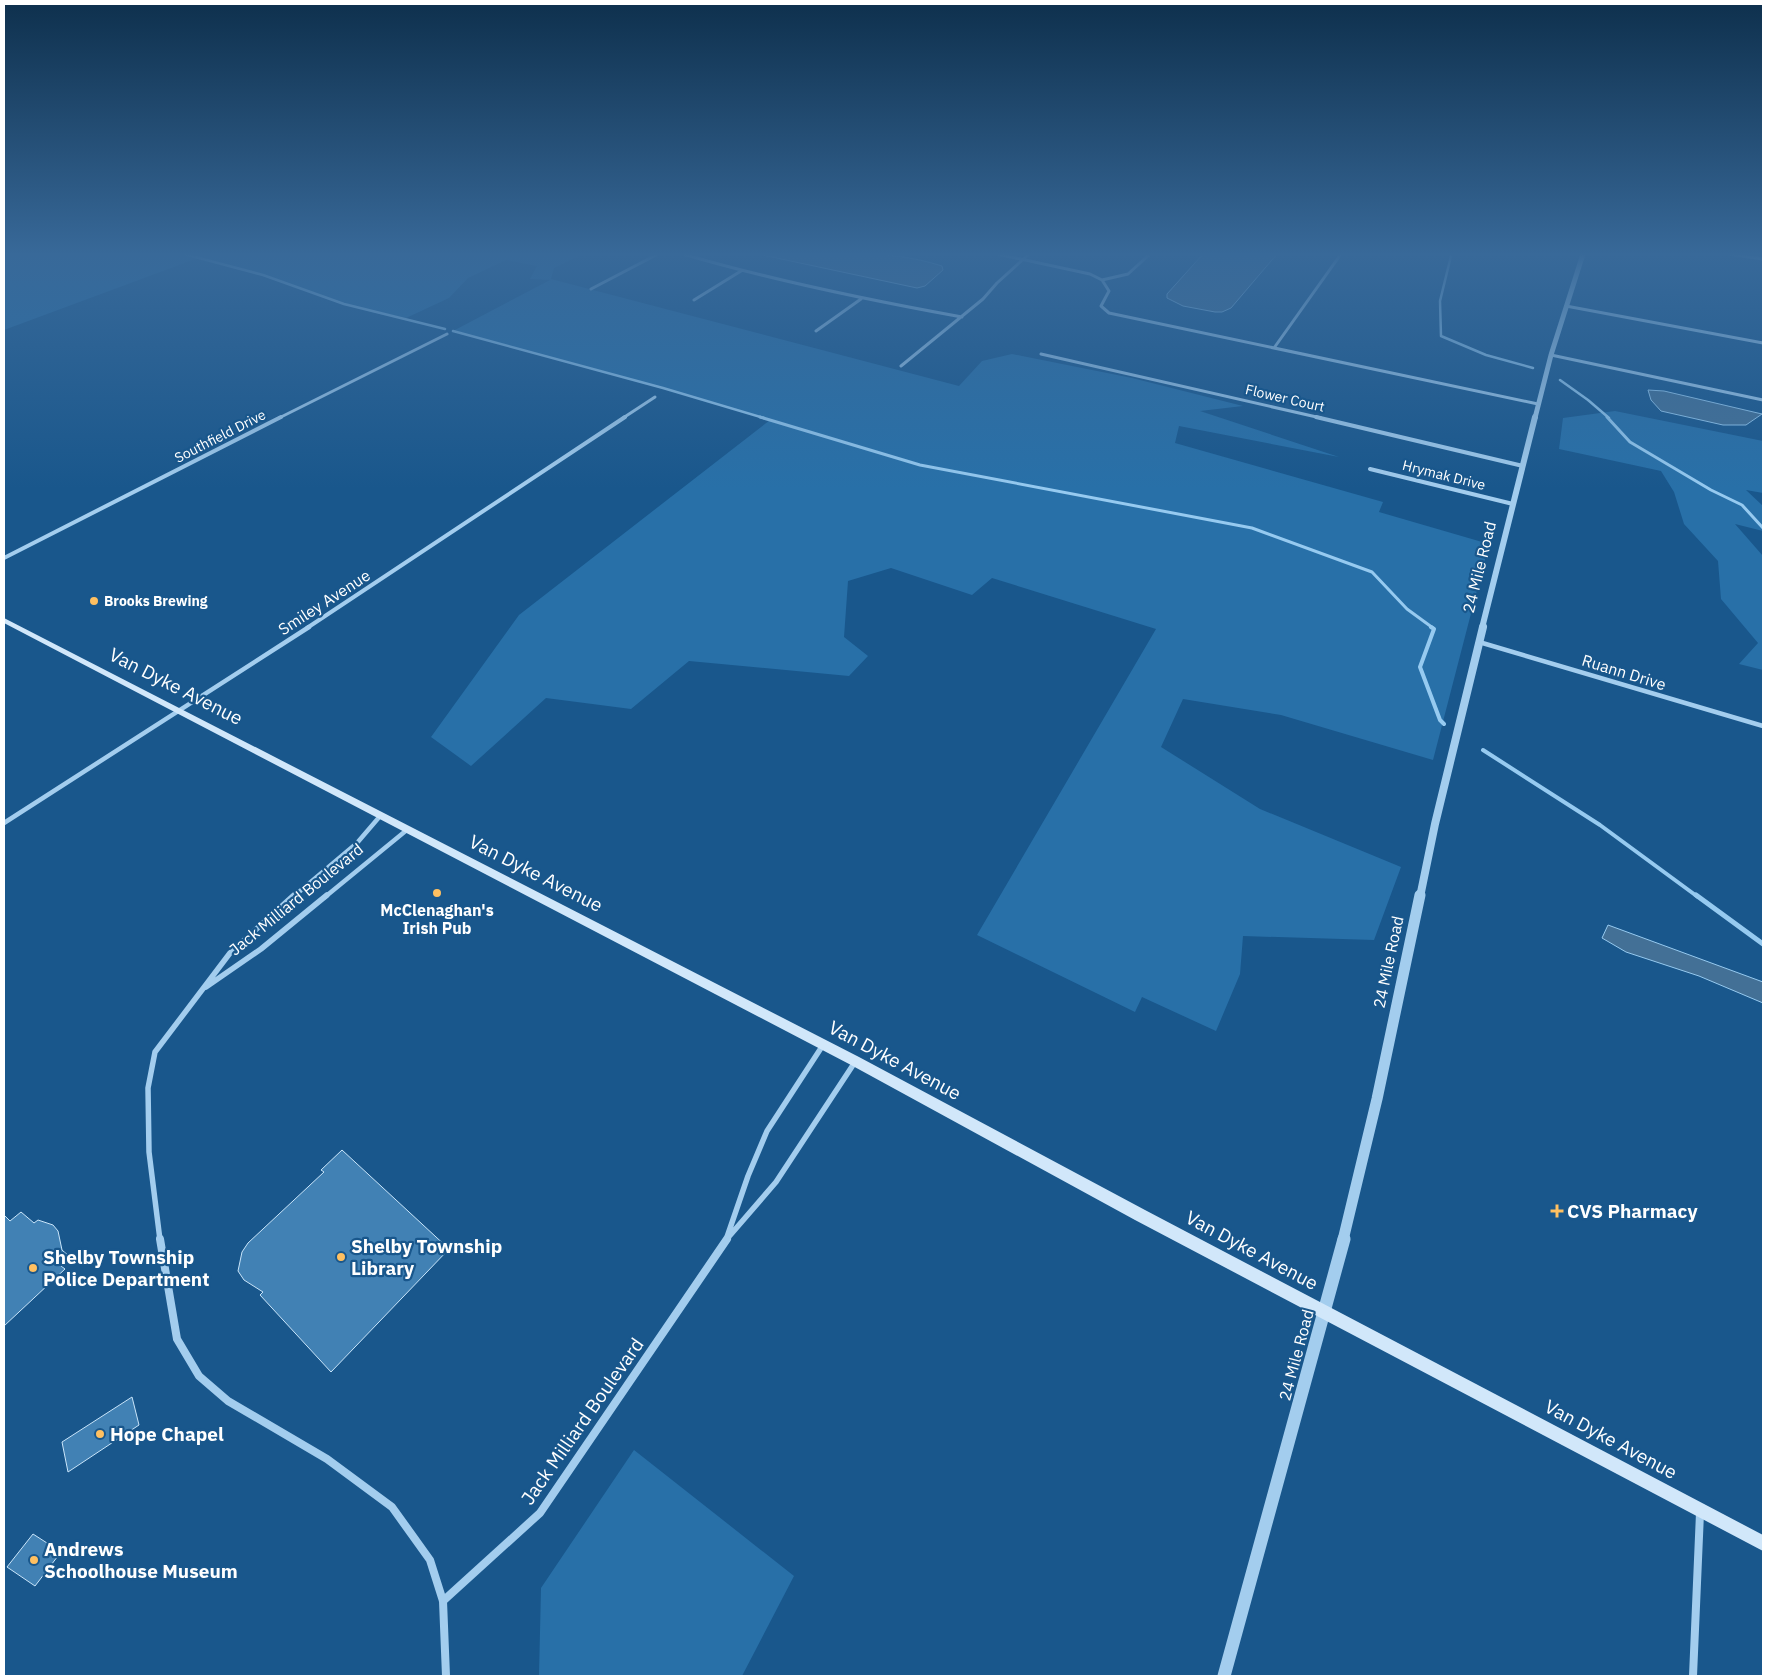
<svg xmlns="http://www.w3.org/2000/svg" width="1767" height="1680" font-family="'IBM Plex Sans',sans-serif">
<rect width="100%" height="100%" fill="#19578c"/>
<path fill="#2870a8" d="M4 254H583L554 268 551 279 959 386 982 361 1012 354 1132 378 1243 406 1200 411 1339 457 1179 426 1175 443 1383 502 1379 512 1489 544 1433 760 1281 715 1183 699 1161 747 1260 809 1401 867 1374 940 1243 936 1240 974 1216 1031 1142 997 1135 1012 977 935 1156 629 992 578 972 595 891 568 848 581 844 637 868 656 849 676 689 661 631 709 546 698 471 766 431 737 519 615 770 420 663 388 453 331 550 280 530 279 537 266 506 260 468 278 449 298 406 318 344 304 263 275 198 258 4 330Z
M1615 411 1763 441V493L1746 490 1763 506V531L1735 524 1763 556V670L1739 664 1758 643 1721 599 1718 561 1684 524 1674 492 1661 471 1559 449 1563 418Z
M634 1450 794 1576 742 1676H539L541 1588Z"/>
<path fill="#437096" stroke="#96caf0" d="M758 254C819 254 883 247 942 266L943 270 925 286 917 288Z
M1203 254H1277L1231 308 1222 312H1215L1183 306 1167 298V294Z
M1648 390 1664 391 1762 414 1746 425H1723L1661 411 1651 400Z
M1608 925 1763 982V1003L1699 976 1626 952 1602 938Z"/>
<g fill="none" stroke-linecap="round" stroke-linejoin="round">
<path stroke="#96caf0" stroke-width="2.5" d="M184 254 263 275 344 304 445 329
M1449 254 1451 256 1440 301 1441 336 1486 355 1533 368
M453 331 663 388 764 418
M1560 380 1588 400 1609 418"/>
<path stroke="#96caf0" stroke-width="3" d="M760 417 920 465 1252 528 1372 572 1407 609 1433 628
M1607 417 1630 442 1711 490 1742 505 1763 528"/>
<path stroke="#96caf0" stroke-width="4" d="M1431 627 1434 629 1420 667 1440 720 1444 724
M1483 750 1600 825 1698 897"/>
<path stroke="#96caf0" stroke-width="5" d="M1696 895 1763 944"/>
</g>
<path fill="#4181b4" stroke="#c9e5fa" d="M342 1150 449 1249 331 1372 260 1295 263 1292 244 1280 238 1271 242 1252 248 1243 324 1172 321 1170Z
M21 1212 34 1223 38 1220 53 1225 58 1231 62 1250 70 1257 61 1266 65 1269 4 1326V1215L10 1221Z
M132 1397 139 1425 68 1472 62 1442Z
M33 1534 61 1552 35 1586 7 1567Z"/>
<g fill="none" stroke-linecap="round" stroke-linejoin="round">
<path stroke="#a3cdee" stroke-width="3" d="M683 254C775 281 868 300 962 317
M997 254 1090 274 1102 280 1109 291 1101 306 1109 313 1538 404
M1729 254 1763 259
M1102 280 1128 274 1150 254
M591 289 658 254
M694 300 741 271
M1566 306 1763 343
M816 331 861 299
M1274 348 1341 254
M1041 354 1321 418
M1551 355 1763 400
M901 366 983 299 997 283 1029 254
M279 418 447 334
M623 418 655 397"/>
<path stroke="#a3cdee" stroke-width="4" d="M1316 417 1523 466
M1370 469 1513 504
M4 558 281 417
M307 628 625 417"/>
<path stroke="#a3cdee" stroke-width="4.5" d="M1479 642 1763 726
M4 823 309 627
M293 897 357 843 381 815
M325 897 408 829"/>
<path stroke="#a3cdee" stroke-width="5.5" d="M206 987 261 949 327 895
M727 1237 748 1176 767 1131 823 1045
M160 1240 149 1152 148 1088 155 1052 230 953 294 895
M726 1240 776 1182 855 1062"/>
<path stroke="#a3cdee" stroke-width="8" d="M160 1239 177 1339 199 1376 228 1401 327 1459 392 1507 430 1560 443 1601 446 1676
M443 1601 540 1513 727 1239
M1693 1676 1700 1513"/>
<path stroke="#a3cdee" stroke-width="5" d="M1535 418 1551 355 1583 254"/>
<path stroke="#a3cdee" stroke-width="6" d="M1482 628 1535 417"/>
<path stroke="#a3cdee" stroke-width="8" d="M1420 897 1435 824 1483 627"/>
<path stroke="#a3cdee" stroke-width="11" d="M1343 1240 1377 1099 1420 895"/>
<path stroke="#a3cdee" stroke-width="13" d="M1224 1676 1344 1239"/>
<path fill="#d1e7fa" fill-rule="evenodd" d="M4 618 859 1057 1145 1210 1763 1535V1551L1135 1220 851 1065 4 623Z"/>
</g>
<linearGradient id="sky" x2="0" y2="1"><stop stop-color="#0e304d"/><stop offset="0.52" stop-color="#386999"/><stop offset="1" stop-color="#386999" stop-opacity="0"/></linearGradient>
<rect width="1767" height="489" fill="url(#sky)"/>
<g fill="#ffc061" stroke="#19578c" stroke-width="2">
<circle cx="94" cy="601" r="5"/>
<circle cx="437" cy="893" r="5"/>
<path d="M1554.5 1203.5h5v5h5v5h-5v5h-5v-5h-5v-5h5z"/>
<circle cx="341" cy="1257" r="5"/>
<circle cx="33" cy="1268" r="5"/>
<circle cx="100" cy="1434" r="5"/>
<circle cx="34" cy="1560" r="5"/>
</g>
<g text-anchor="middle" stroke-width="4.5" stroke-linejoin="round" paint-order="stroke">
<g font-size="14" fill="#fff" stroke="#19578c">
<text transform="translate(1285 398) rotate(13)" y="5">Flower Court</text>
<text transform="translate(220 436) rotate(-27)" y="5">Southfield Drive</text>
<text transform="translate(1444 475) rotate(14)" y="5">Hrymak Drive</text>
</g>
<g font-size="14" font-weight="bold" fill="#fff" stroke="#19578c" text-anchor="start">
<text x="104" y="606">Brooks Brewing</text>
</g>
<g font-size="16" fill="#fff" stroke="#19578c">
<text transform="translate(1479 567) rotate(-76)" y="6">24 Mile Road</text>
<text transform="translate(324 602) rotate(-33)" y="6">Smiley Avenue</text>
<text transform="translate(1624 672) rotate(17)" y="6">Ruann Drive</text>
<text transform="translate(296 899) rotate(-39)" y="6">Jack Milliard Boulevard</text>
<text transform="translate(1388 962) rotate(-78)" y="6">24 Mile Road</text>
<text transform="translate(1296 1355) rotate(-75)" y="6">24 Mile Road</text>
</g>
<g font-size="16" font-weight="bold" fill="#fff" stroke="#19578c">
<text x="437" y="916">McClenaghan's<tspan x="437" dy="18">Irish Pub</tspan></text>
</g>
<g font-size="19" fill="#fff" stroke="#19578c">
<text transform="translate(176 686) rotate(27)" y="7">Van Dyke Avenue</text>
<text transform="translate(536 873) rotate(27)" y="7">Van Dyke Avenue</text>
<text transform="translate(895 1060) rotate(28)" y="7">Van Dyke Avenue</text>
<text transform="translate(1252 1250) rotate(28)" y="7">Van Dyke Avenue</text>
<text transform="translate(582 1421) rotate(-55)" y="7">Jack Milliard Boulevard</text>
<text transform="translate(1611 1439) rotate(28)" y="7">Van Dyke Avenue</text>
</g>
<g font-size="19" font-weight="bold" fill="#fff" stroke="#19578c" text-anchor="start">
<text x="1567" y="1218">CVS Pharmacy</text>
<text x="351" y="1253">Shelby Township<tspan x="351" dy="22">Library</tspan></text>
<text x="43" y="1264">Shelby Township<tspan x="43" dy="22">Police Department</tspan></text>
<text x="110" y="1441">Hope Chapel</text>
<text x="44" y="1556">Andrews<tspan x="44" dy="22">Schoolhouse Museum</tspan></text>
</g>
</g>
<rect width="1767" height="1680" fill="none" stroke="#ffffff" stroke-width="10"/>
</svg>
